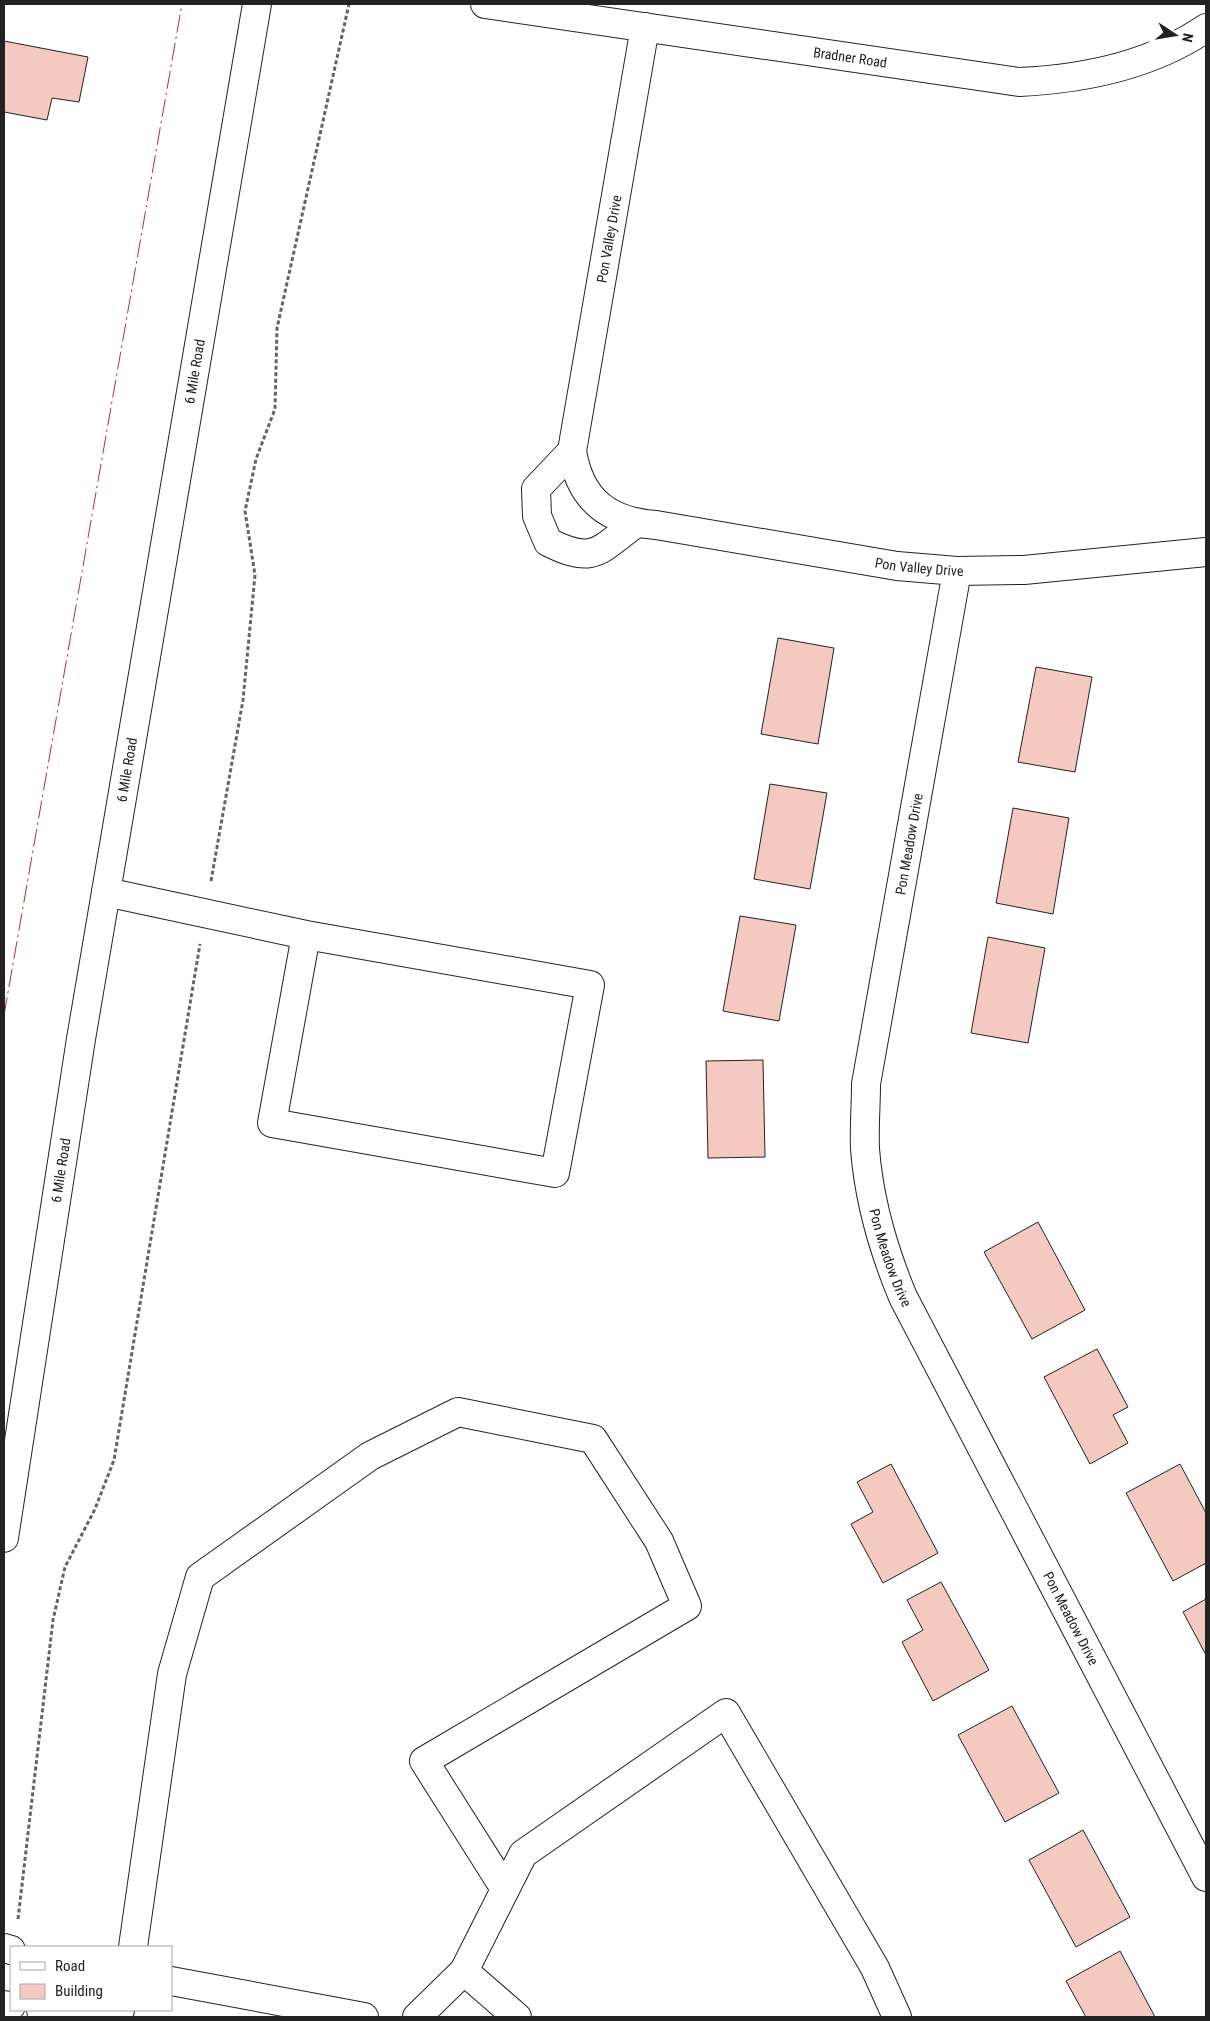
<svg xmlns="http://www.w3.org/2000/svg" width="1210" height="2021" font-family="'Roboto Condensed',sans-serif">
<rect width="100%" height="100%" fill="#fff"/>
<path fill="#f3c9c0" stroke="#222" d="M4 41 88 57 79 102 52 98 47 120 4 112Z
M778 638 834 648 818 744 761 734Z
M1036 667 1092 677 1075 772 1018 762Z
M770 784 827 793 810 889 754 879Z
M1013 808 1069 818 1053 914 996 903Z
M740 916 796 925 779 1021 723 1011Z
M988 937 1045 948 1028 1043 971 1033Z
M763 1060 765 1157 708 1158 706 1061Z
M1038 1222 1085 1310 1032 1339 984 1252Z
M1097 1349 1128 1407 1113 1415 1128 1443 1090 1464 1044 1377Z
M891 1464 938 1553 883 1583 851 1524 873 1512 857 1482Z
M1180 1464 1206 1513V1563L1173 1581 1126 1493Z
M941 1582 989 1670 933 1701 902 1642 923 1630 907 1600Z
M1206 1599V1655L1183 1612Z
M1012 1706 1059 1793 1005 1822 958 1735Z
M1083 1830 1130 1917 1076 1947 1029 1860Z
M1120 1951 1155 2017H1086L1066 1981Z"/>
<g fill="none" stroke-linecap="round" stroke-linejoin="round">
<defs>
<g id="minor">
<path id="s1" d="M485 4 1019 82C1083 79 1152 65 1206 28"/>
<path id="s2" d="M645 27 572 451C580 500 608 522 656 525L897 566 957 571 1024 570 1206 552"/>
<path d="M572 451 536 489 537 516 548 542C594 565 598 551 635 524"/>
<path id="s3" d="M957 571 866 1084C866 1106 864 1128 865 1149 869 1201 883 1249 903 1297L1206 1877"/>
<path d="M106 892 306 935 590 985 555 1173 272 1123 306 935"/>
<path id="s4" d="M4 1538 81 1039 257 4"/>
<path d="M133 1947 172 1674 200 1577 370 1456 458 1412 593 1439 659 1541 687 1606 424 1761 505 1889"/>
<path d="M4 1948 11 1950"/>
<path d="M464 1971 517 2017"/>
<path d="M171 1981 364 2017"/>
<path d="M4 2005 11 2006"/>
<path d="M41 2010 96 2017"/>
<path d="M118 2017 120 2010"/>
<path d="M417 2017 464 1971 523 1854 726 1713 875 1968 897 2017"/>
</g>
</defs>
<use href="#minor" stroke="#222" stroke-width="30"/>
<path stroke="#646464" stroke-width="3" stroke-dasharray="4 2.5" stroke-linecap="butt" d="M211 881 243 700 255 575 245 511 256 459 275 409 277 328 349 4
M18 1919 53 1620 65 1567 95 1509 114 1460 200 944"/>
<use href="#minor" stroke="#fff" stroke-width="28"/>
<path stroke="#c62828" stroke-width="1" stroke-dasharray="18 4 2.5 4" stroke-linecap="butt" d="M4 1015 182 4"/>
</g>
<g text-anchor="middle" stroke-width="4" stroke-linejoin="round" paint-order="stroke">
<g font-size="14" fill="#222" stroke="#fff">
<text dy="5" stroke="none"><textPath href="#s1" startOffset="369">Bradner Road</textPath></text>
<text transform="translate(609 239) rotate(-80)" y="5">Pon Valley Drive</text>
<text dy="5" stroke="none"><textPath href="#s4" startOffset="1182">6 Mile Road</textPath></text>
<text dy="5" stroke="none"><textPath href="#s2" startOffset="820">Pon Valley Drive</textPath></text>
<text dy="5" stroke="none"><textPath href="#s4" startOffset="778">6 Mile Road</textPath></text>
<text transform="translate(909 844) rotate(-80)" y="5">Pon Meadow Drive</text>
<text dy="5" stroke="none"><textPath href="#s4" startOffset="372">6 Mile Road</textPath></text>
<text dy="5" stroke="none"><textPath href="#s3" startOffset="698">Pon Meadow Drive</textPath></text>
<text dy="5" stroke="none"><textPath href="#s3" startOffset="1102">Pon Meadow Drive</textPath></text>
</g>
</g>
<rect width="1210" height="2021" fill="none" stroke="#222222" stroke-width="10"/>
<rect x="10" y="1946" width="162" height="65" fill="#ffffff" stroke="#a7a7a7"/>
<rect x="20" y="1962" width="25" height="8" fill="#ffffff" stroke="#a7a7a7"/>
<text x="55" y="1971" font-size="15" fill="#222222">Road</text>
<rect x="20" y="1984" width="25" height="15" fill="#f3c9c0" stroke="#a7a7a7"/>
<text x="55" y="1996" font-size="15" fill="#222222">Building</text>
<g transform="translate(1175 35) rotate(102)" stroke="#ffffff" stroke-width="4" paint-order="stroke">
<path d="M0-4L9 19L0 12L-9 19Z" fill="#222222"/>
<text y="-8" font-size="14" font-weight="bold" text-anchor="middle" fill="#222222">N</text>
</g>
</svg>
